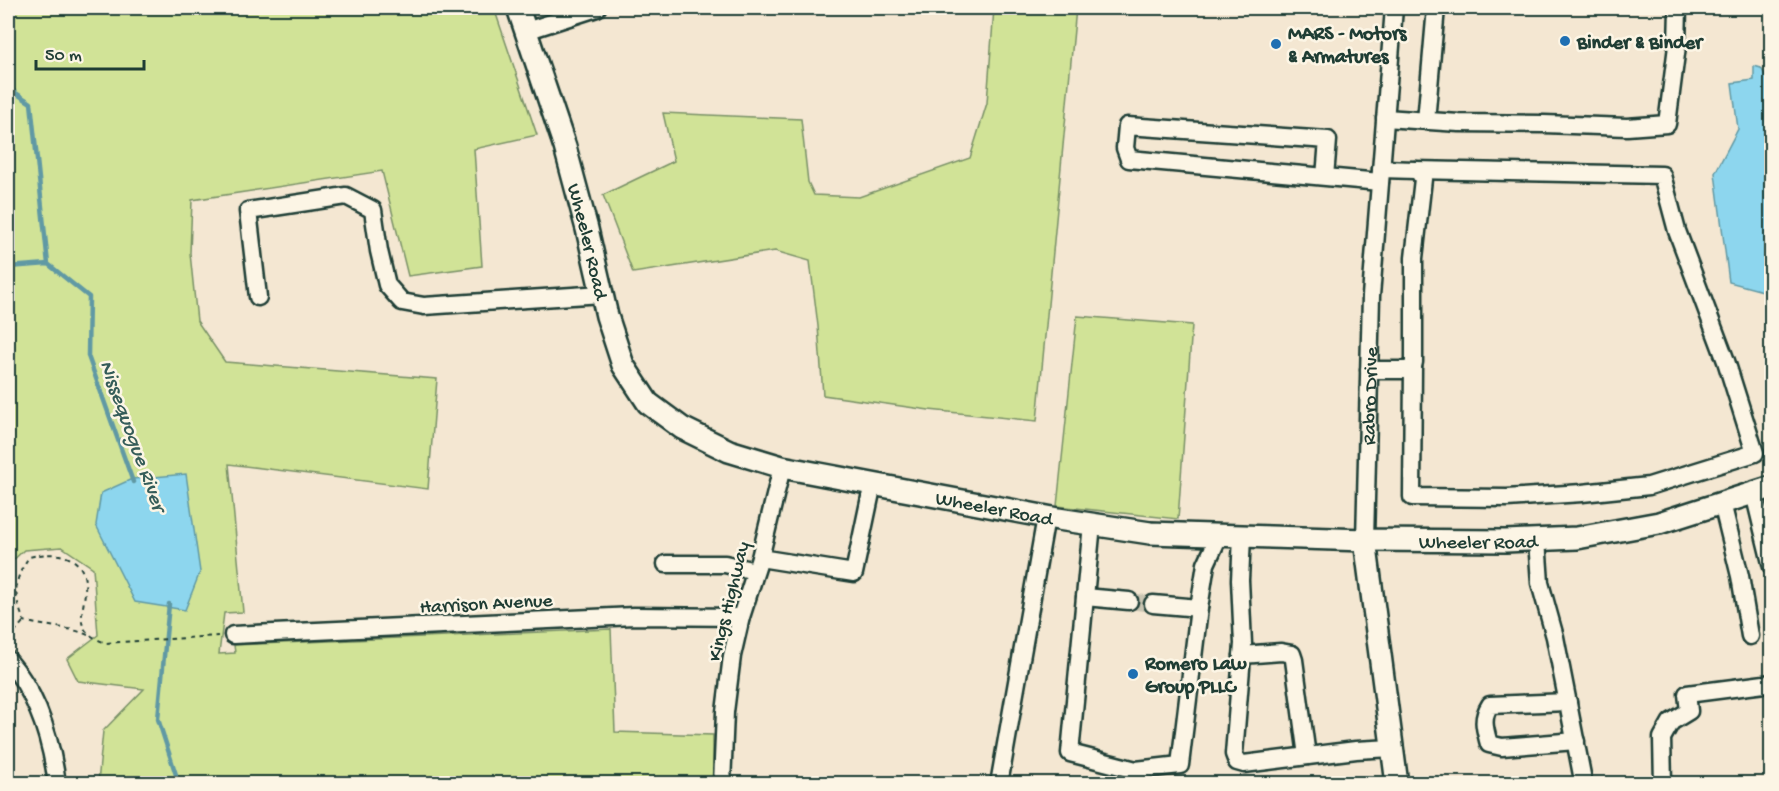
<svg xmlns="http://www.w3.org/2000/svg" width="1779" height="791" font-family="'Gochi Hand',sans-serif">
<rect width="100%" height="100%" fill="#f4e7d2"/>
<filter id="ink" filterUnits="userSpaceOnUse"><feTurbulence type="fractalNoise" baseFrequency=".0167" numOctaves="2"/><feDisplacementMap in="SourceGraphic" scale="12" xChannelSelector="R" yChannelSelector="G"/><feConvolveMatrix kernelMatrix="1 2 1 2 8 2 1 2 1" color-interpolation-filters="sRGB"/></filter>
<g filter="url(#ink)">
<path fill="#d1e397" stroke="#789066" stroke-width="1.5" d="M8 8H494L537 135 474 149 482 266 408 276 382 171 192 200 190 253 197 321 225 362 437 379 428 489 229 464 243 612 224 613 219 654 235 653 234 645 611 629 615 732 713 735V783H98L103 731 144 689 78 681 67 659 98 635 93 568 62 547 24 550 8 565Z
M994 8H1076L1037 421 929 410 823 395 818 326 810 261 775 251 633 273 603 195 674 161 663 113 801 119 808 182 814 195 859 197 970 158 987 103Z
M1077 316 1192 325 1178 519 1057 506Z"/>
<path fill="#8dd6ee" stroke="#6199a4" stroke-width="1.5" d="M1754 66 1761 68 1768 80 1771 81 1770 293 1729 282 1715 173 1738 129 1732 83 1754 80Z
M186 474 200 572 185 610 135 602 96 525 101 493 132 479Z"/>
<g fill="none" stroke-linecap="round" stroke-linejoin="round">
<path stroke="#6199a4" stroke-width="4.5" d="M8 88 31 103 48 264 89 297 88 356 133 482
M8 267 48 264
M169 604 158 719 179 784"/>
<path stroke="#c9c5b2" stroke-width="16" stroke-dasharray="16 8" stroke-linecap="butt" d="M1129 601 1153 604"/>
<defs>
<g id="minor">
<path d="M526 31 597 8"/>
<path d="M1385 118 1459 123 1544 124 1627 127 1667 124 1677 46 1678 8"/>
<path d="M1426 121 1436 8"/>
<path d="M1325 177 1328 140 1127 126 1125 148 1129 159 1380 182"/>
<path d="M258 297 248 211 346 196 373 210 379 251 387 285 402 302 424 306 602 294"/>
<path d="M1413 366 1412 497 1507 498 1582 493 1649 486 1755 453 1726 361 1677 231 1662 175 1415 170"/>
<path d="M1369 370H1408L1413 366 1414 362V258L1423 179 1419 172 1415 170 1381 169"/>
<path d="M1754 493 1772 567"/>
<path d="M1722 503 1740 576 1750 636"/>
<path d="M1092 524 1070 753 1136 770 1180 765 1199 608 1206 564 1219 536"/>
<path d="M1242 536 1240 580 1243 644 1234 754 1237 762 1244 764 1356 750 1392 748"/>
<path id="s1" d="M1365 540 1371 296 1394 8"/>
<path d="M1537 540 1540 583 1555 637 1582 775V784"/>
<path d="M760 558 854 573 873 483"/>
<path d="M666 564H725L755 571"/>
<path d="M1085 597 1129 601"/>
<path d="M1153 604 1199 608"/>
<path d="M233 635 634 616 741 617"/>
<path d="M1242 655 1281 652 1292 654 1294 660 1307 756"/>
<path d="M8 660C38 695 51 738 57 784"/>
<path d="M1568 702 1490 705C1481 719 1485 729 1489 744L1502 747 1576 741"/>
<path d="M722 784 725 712 732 656 741 617 760 558 782 467"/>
<path d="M999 784 1046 517"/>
<path d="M1663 784 1662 738 1671 722 1689 711 1687 694 1772 683"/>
</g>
<g id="major">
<path id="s2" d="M518 8 565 147 587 229 607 316 623 365 648 403 682 428 729 451 782 467 1058 519 1150 533 1242 536 1365 540 1506 541 1577 538 1659 523 1772 487"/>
<path d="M1365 540 1397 784"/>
</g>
</defs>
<use href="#minor" stroke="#1f3d34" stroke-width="21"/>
<use href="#major" stroke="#1f3d34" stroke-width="26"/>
<path stroke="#1f3d34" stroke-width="2" stroke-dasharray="4.5 4.5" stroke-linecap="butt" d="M88 635C67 626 45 627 24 621 13 594 13 581 29 557 56 550 88 555 85 590 85 600 81 612 82 622 84 634 95 638 105 643L218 636
M8 639 24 621"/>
<use href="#minor" stroke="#fcf5e5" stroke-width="16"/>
<use href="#major" stroke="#fcf5e5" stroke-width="21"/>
</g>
</g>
<g fill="#1f6fb2" stroke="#fcf5e5" stroke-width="2">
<circle cx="1565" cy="41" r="6"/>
<circle cx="1276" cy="44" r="6"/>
<circle cx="1133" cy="674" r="6"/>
</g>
<g text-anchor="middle" stroke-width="5" stroke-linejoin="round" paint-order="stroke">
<g font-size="20" font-weight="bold" fill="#1f3d34" stroke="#fcf5e5" text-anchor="start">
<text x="1288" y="39">MARS - Motors<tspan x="1288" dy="23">&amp; Armatures</tspan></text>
<text x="1577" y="48">Binder &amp; Binder</text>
<text x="1145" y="669">Romero Law<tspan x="1145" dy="23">Group PLLC</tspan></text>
</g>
<g font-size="20" fill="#1f3d34" stroke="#fcf5e5">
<text dy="7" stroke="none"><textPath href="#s2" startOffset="244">Wheeler Road</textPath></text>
<text dy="7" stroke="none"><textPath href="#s1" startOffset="144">Rabro Drive</textPath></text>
<text dy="7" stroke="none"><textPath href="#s2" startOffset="784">Wheeler Road</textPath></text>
<text dy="7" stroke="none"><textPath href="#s2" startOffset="1270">Wheeler Road</textPath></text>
<text transform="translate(727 601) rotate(-76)" y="7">Kings Highway</text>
<text transform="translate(486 602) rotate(-3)" y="7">Harrison Avenue</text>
</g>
<g font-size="21" font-style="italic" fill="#355c59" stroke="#fcf5e5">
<text transform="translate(134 435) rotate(70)" y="7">Nissequogue River</text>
</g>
</g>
<rect width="1779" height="791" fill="none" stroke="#fcf5e5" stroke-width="30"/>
<rect x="15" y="15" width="1749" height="761" fill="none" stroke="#1f3d34" stroke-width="2" filter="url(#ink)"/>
<path d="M36 60v9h108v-9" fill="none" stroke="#1f3d34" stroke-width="3"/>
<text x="45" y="60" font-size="18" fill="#1f3d34" stroke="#fcf5e5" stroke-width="4.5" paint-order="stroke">50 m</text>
</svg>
